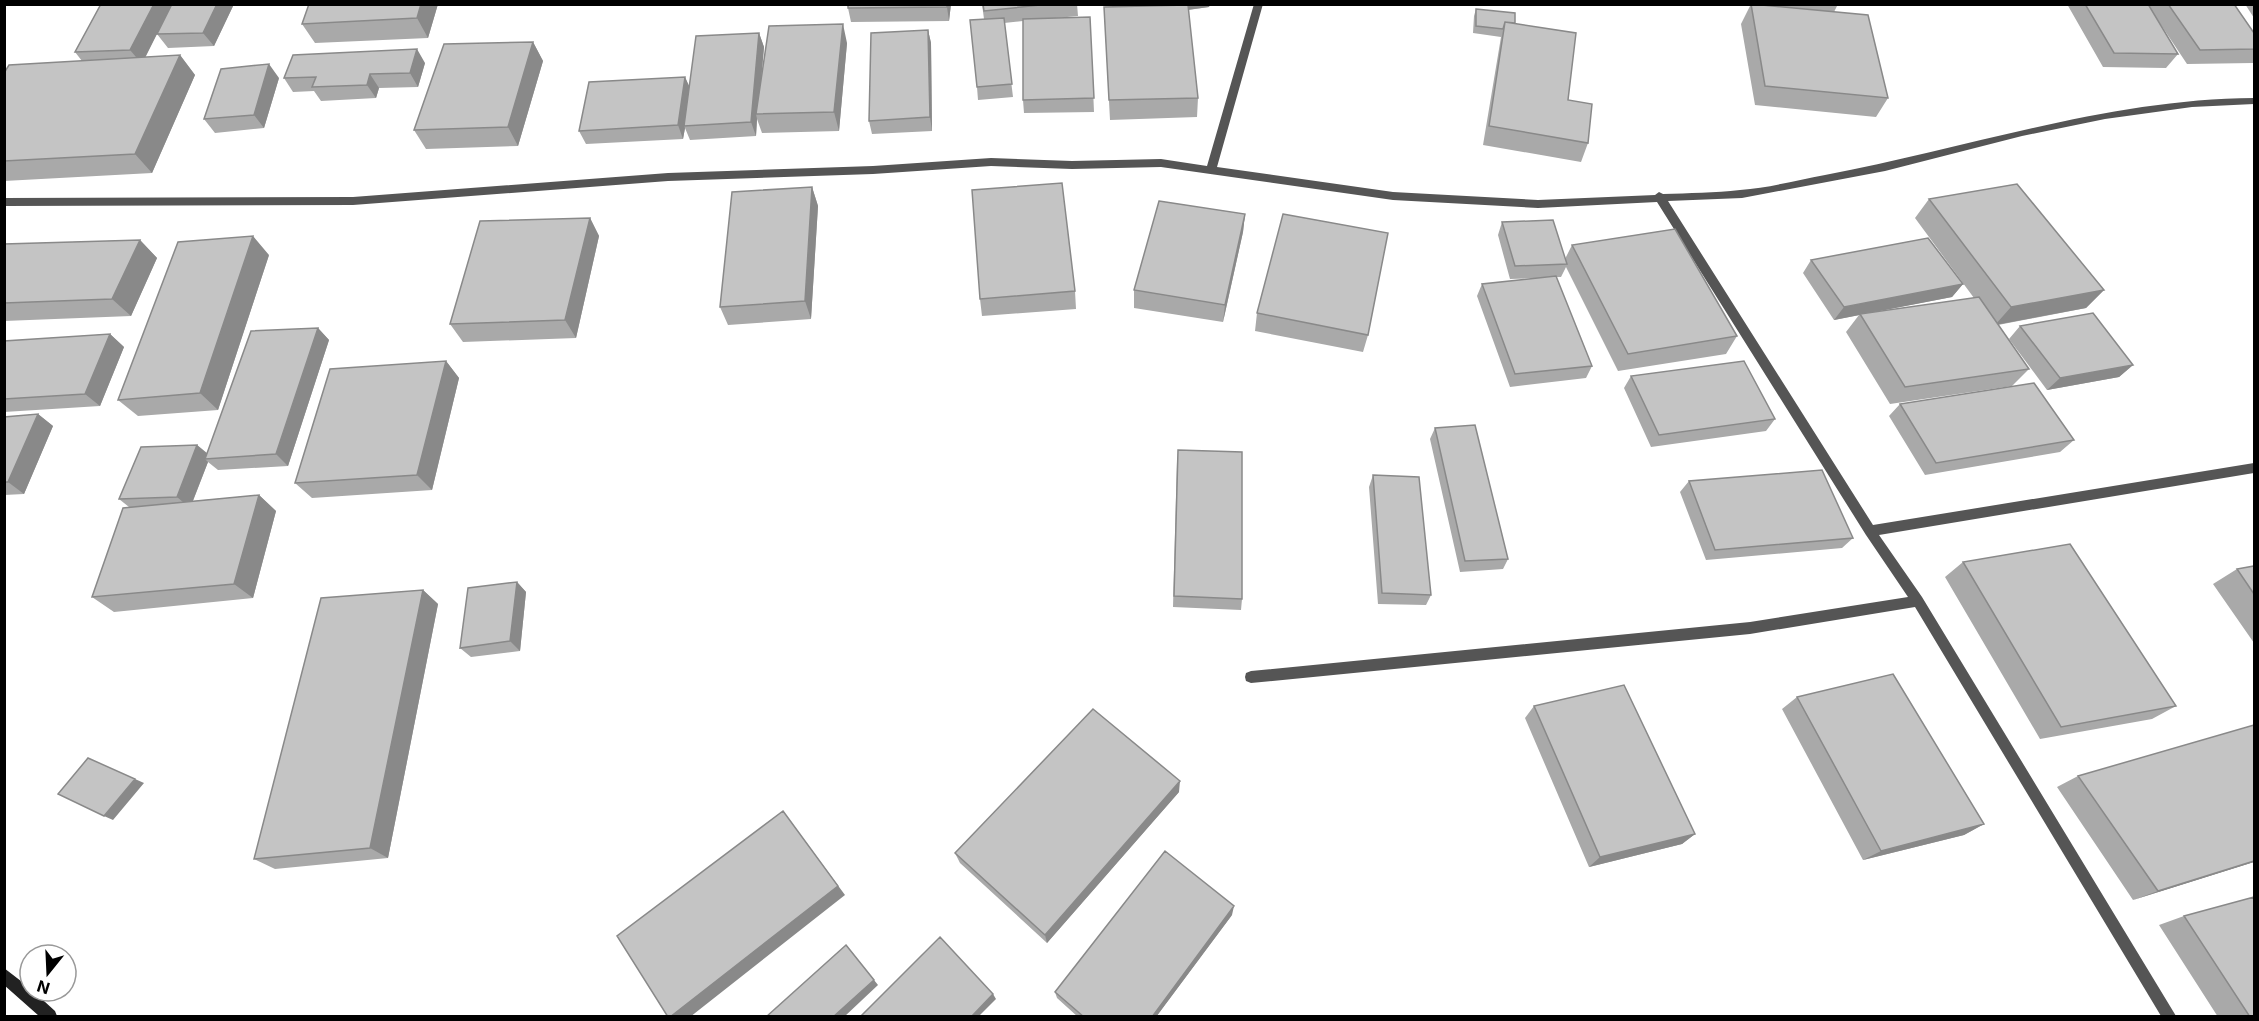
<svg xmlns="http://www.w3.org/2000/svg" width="2259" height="1021" font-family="Inter,sans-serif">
<rect width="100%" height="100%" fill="#fff"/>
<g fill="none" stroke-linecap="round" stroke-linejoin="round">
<path fill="#555" fill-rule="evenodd" d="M1254 4H1263L1217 167 1393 192 1538 200 1655 195 1659 192 1663 194C1689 193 1715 193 1740 190 1769 188 1797 180 1825 175 1968 148 2108 99 2254 98V104L2192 107 2105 119 2022 136 1885 171 1742 198 1668 201 1873 525 2254 463V473L1879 535 1922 597 2176 1016H2161L1915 607 1750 634 1251 683 1246 681 1245 677 1246 673 1251 671 1750 622 1908 597 1866 535 1657 202 1538 208 1393 200 1161 167 1072 169 991 166 873 174 668 181 353 205 4 206V198L353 197 668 173 873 166 991 158 1072 161 1161 159 1207 166Z"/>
<path fill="#222" fill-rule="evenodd" d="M4 968 30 988V991H33L55 1011 57 1016H39L4 985Z"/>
</g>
<path fill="#a9a9a9" d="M101 4H172L145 57 180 55 195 75 152 173 4 181V73L82 61 75 52Z
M234 4 214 46 168 48 157 34Z
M438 4 428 38 315 43 302 24Z
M951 4 949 21 851 22 848 8Z
M982 4H1077L1078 16 1056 18 1090 17 1094 112 1024 113 1023 100V21L1004 23 1013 97 978 100 977 87 984 19Z
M1130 4H1210L1209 7 1188 10 1198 98 1197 117 1110 120 1104 7 1131 6Z
M1751 4H1838L1834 12 1888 98 1876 117 1755 105 1741 24Z
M2067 4H2234L2254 33V62L2253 63 2187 64 2153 13 2178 54 2166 68 2103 67Z
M2245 4H2254V18Z
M1476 9 1515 23 1568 100 1588 143 1581 162 1483 145 1501 37 1473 33 1474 16Z
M928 30 931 43 932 131 872 134 869 121Z
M759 33 764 47 761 83 847 43 839 131 762 133 757 119 756 136 690 140 685 128 683 139 586 144 579 131 685 77 689 87Z
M533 42 543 61 518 146 426 149 414 130Z
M425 63 418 87 379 88 376 98 321 101 314 91 293 92 284 78Z
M279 78 264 128 215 133 204 119Z
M812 187 818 206 811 319 728 325 720 307Z
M1929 199 2104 290 2086 308 1998 325 2029 369 2012 386 1890 404 1846 332 1859 315 1834 320 1803 273 1811 260 1963 284 1952 297 1868 313 1974 298 1915 218Z
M1245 214 1243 232 1223 322 1134 308V290Z
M590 218 599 236 576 338 463 342 450 324Z
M1502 222 1565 259 1572 245 1737 336 1726 354 1618 371 1566 267 1561 277H1556L1592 366 1586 378 1510 387 1477 296 1482 284 1539 278 1510 279 1498 235Z
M140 240 157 258 131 316 4 321V244Z
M269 255 218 410 138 416 118 400Z
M1075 291 1076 309 982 316 980 299Z
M1257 313 1368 335 1363 352 1255 331Z
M2020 326 2133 365 2119 377 2047 390 2009 339Z
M318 328 329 340 288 466 218 470 208 462 193 501 259 495 276 511 253 598 114 612 92 597 129 507 119 499 197 445 207 453Z
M110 334 124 347 100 406 4 412V341Z
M446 361 459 378 432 490 312 498 295 483Z
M1631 376 1775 419 1766 431 1651 447 1624 388Z
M1900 404 2074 440 2060 452 1925 475 1889 416Z
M38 414 53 426 24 494 4 495V417Z
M1435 428 1508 559 1503 569 1460 572 1430 439Z
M1177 461 1242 599 1241 610 1173 607Z
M1373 475 1431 595 1426 605 1378 604 1369 487Z
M1689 481 1853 538 1842 548 1706 560 1680 492Z
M1963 562 2176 706 2152 719 2040 739 1945 577Z
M2254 566V643L2213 584 2237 569Z
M517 582 526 592 520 651 471 657 460 648Z
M423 590 438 604 388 858 275 869 254 859Z
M1797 697 1984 824 1964 835 1863 860 1782 709Z
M1534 706 1695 834 1682 844 1589 867 1525 718Z
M2254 726V862L2133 900 2057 787 2078 776Z
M1179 792 1047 943 960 863 955 853Z
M1232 915 1156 1017H1078L1057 998 1055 992Z
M2184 916 2254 1017H2218L2159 925Z"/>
<path fill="#898989" d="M154 4H172L142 64 130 50Z
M217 4H234L214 46 203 33Z
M421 4H438L428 38 417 18Z
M947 4H951L949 21 947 7Z
M1134 4H1210L1209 7 1134 17Z
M843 24 847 43 839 131 834 112Z
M928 30 931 43 932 131 930 117Z
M759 33 764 47 758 114H756L757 119 756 136 751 122Z
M533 42 543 61 518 146 508 127Z
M417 49 425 63 418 87 410 73Z
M180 55 195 75 152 173 135 154Z
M269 64 279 78 264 128 254 115Z
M370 74 379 88 376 98 367 85Z
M685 77 691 90 684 126 685 128 683 139 678 125Z
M812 187 818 206 811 319 805 301Z
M1245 214 1243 232 1223 322 1225 305Z
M590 218 599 236 576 338 565 320Z
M253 236 269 255 218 410 200 393Z
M140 240 157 258 131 316 112 299Z
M1963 284 1952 297 1834 320 1844 307Z
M2104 290 2086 308 1995 325 2011 307Z
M318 328 329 340 288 466 276 454Z
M110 334 124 347 100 406 85 394Z
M446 361 459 378 432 490 417 475Z
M2133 365 2119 377 2047 390 2060 378Z
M38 414 53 426 24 494 8 482Z
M197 445 210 456 205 459 208 462 190 508 177 497Z
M259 495 276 511 253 598 234 584Z
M517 582 526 592 520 651 510 641Z
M423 590 438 604 388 858 370 848Z
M135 779 144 783 113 820 104 816Z
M1180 781 1179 792 1047 943 1045 935Z
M783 811 845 895 690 1017H670Z
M1984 824 1964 835 1863 860 1881 851Z
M1695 834 1682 844 1589 867 1600 857Z
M2254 861V862L2133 900 2158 891Z
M1234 906 1232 915 1156 1017H1152Z
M851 951 878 985 844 1017H833Z
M993 994 996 999 978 1017H971Z"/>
<path fill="#c4c4c4" stroke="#898989" stroke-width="1.5" d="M101 4H154L130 50 75 52Z
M172 4H217L203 33 157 34Z
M309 4H421L417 18 302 24Z
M848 4H947V7L848 8Z
M983 4H1050L984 11Z
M1751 4 1868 15 1888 98 1765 86Z
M2085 4H2148L2178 54 2114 53Z
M2168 4H2234L2254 33V49L2200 50Z
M1188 5 1198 98 1109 100 1104 7Z
M1476 9 1515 13V23L1505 22 1503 29 1476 26Z
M1090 17 1094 98 1023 100V19Z
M1004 18 1012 84 977 87 970 20Z
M1505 22 1576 33 1568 100 1592 104 1588 143 1489 126Z
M843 24 834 112 756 114 769 26Z
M928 30 930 117 869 121 871 33Z
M759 33 751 122 684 126 696 36Z
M533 42 508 127 414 130 444 44Z
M417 49 410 73 370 74 367 85 312 87 316 77 284 78 293 55Z
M180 55 135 154 4 161V73L9 65Z
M269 64 254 115 204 119 221 69Z
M685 77 678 125 579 131 589 82Z
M1062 183 1075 291 980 299 972 190Z
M2017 184 2104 290 2011 307 1929 199Z
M812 187 805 301 720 307 732 192Z
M1159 201 1245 214 1225 305 1134 290Z
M1283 214 1388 233 1368 335 1257 313Z
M590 218 565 320 450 324 480 221Z
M1553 220 1567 264 1515 266 1502 222Z
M1675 229 1737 336 1628 354 1572 245Z
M253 236 200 393 118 400 178 242Z
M1928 238 1963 284 1844 307 1811 260Z
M140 240 112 299 4 303V244Z
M1556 276 1592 366 1515 374 1482 284Z
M1979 297 2029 369 1905 387 1860 314Z
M2093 313 2133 365 2060 378 2020 326Z
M318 328 276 454 205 459 251 331Z
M110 334 85 394 4 399V341Z
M446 361 417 475 295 483 330 369Z
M1744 361 1775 419 1659 435 1631 376Z
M2034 383 2074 440 1936 463 1900 404Z
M38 414 8 482H4V417Z
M1475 425 1508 559 1465 561 1435 428Z
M197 445 177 497 119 499 141 447Z
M1178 450 1242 452V599L1174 596Z
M1822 470 1853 538 1715 550 1689 481Z
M1373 475 1419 477 1431 595 1382 593Z
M259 495 234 584 92 597 123 508Z
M2070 544 2176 706 2061 727 1963 562Z
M2254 566V594L2237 569Z
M517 582 510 641 460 648 468 588Z
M423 590 370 848 254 859 321 598Z
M1893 674 1984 824 1881 851 1797 697Z
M1624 685 1695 834 1600 857 1534 706Z
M1093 709 1180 781 1045 935 955 853Z
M2254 725V861L2158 891 2078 776Z
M88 758 135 779 104 816 58 794Z
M783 811 838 886 670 1017H668L617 936Z
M1165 851 1234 906 1152 1017H1084L1055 992Z
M2254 897V1017H2250L2184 916Z
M940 937 993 994 971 1017H860Z
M846 945 874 980 833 1017H766Z"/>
<rect width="2259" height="1021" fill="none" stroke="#000000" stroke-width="12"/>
<g transform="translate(48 973) rotate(198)"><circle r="28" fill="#ffffff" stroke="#999999" stroke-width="1.5"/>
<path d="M0-4.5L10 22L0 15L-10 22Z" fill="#000000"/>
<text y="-9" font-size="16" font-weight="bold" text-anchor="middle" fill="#000000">N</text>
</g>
</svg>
